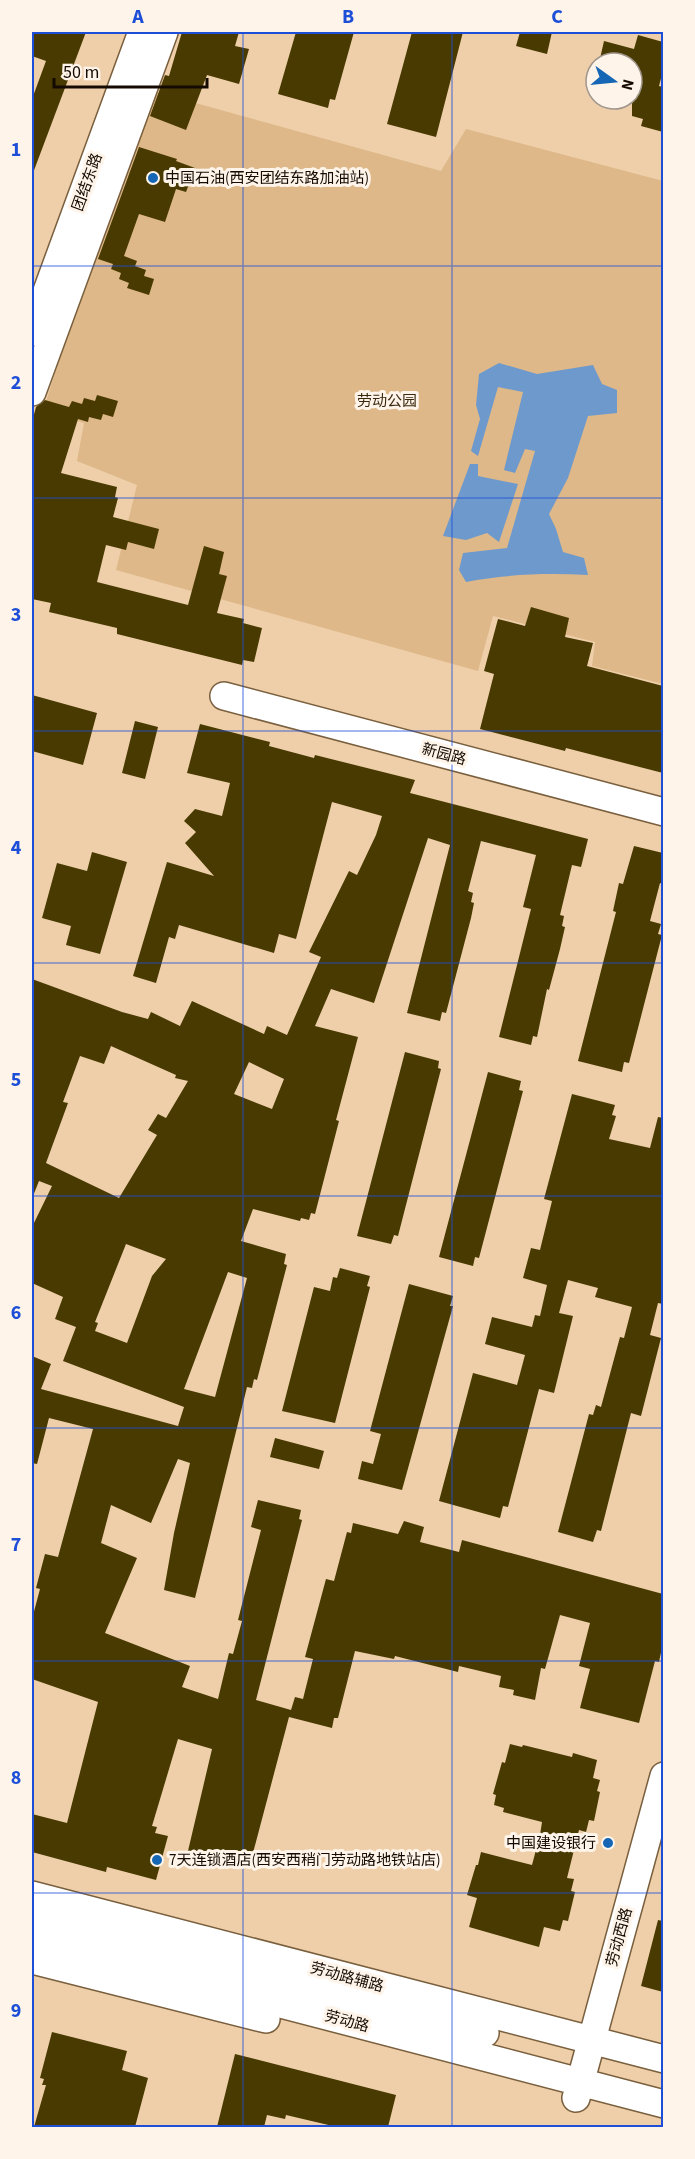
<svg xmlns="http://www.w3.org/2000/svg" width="695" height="2159" font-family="'Source Sans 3','Noto Sans SC',sans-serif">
<rect width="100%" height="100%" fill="#eecfaa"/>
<path fill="#deb888" d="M145 89 441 171 466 129 663 181V684L592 666 595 642 493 616 478 671 116 570 137 485 77 461 84 423 43 411Z"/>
<path fill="#6e99cc" d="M499 363 537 374 593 365 602 384 617 390V413L588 416 568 478 549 514 556 529 563 552 584 558 588 575C547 573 507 574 466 582L459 570 463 553 507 548 535 451 525 449 515 473 504 470 523 392 498 387 478 456 471 451 480 419 476 405 479 374Z
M470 464H478V476L518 484 499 542 487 533 466 540 443 536Z"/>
<path fill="#483a01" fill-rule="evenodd" d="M32 32H86L33 173H32V99L46 61 32 56Z
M182 32H239L235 46 249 49 239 84 207 75 186 130 150 116 165 75 169 76Z
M296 32H354L335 100 330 99 328 108 278 94Z
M412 32H463L436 137 387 124Z
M520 32H552L547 54 516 46Z
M638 35 663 42V71L659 86 663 87V132L641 126 643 119 632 116V63H599L604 41 634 49Z
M139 147 177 159 176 161 195 168 186 192 176 189 165 222 139 214 124 256 137 261 135 266 146 270 144 276 154 279 149 295 127 288 129 283 119 279 121 273 111 269 113 264 98 259Z
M97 395 118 401 113 417 103 414 101 420 89 417 88 422 78 419 61 473 117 487 115 497 118 498 113 517 159 529 154 549 128 542 126 550 106 545 97 582 188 605 204 546 224 552 219 574 227 576 217 613 244 619 243 623 262 628 254 662 243 660 242 665 117 634V628L49 612 51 603 32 599V422L36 407 45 400 69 407 72 401 82 404 84 398 95 401Z
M531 607 569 618 565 637 593 643 587 666 663 686V773L566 748 565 751 480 729 494 674 484 671 498 619 525 626Z
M32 695 97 713 83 765 32 751Z
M135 721 158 727 145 779 122 773Z
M200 724 270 742 269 746 314 758 315 755 415 780 410 793 588 839 581 867 572 865 560 915 564 916 562 926 565 927 560 949 549 990 547 989 537 1037 533 1036 531 1045 499 1037 531 909 523 907 536 855 481 841 468 891 473 893 471 902 474 903 471 918 446 1013 442 1012 440 1021 407 1013 450 845 428 838 374 1003 331 989 315 1026 358 1037 336 1120 339 1121 315 1214 311 1213 309 1220 301 1218 300 1221 253 1209 241 1241 286 1254 284 1264 287 1265 257 1380 254 1379 252 1388 247 1387 195 1598 164 1590 174 1533 190 1463 178 1459 151 1523 111 1505 101 1543 137 1558 105 1633 190 1666 182 1687 218 1699 229 1653 233 1654 242 1621 238 1620 261 1530 251 1527 258 1500 301 1510 299 1519 302 1520 256 1700 291 1710 295 1697 303 1699 313 1659 305 1657 326 1579 334 1581 347 1532 351 1533 353 1523 398 1534 404 1521 424 1527 420 1542 459 1552 462 1540 663 1594V1643L659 1662 655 1661 639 1723 580 1708 590 1669 579 1666 590 1623 560 1615 545 1669 541 1668 535 1700 513 1695 514 1690 499 1687 501 1676 459 1666 458 1672 395 1656 394 1659 355 1651 338 1718H334L332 1728 289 1717 249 1868 188 1851 212 1749 178 1739 152 1826 157 1827 155 1833 168 1836 156 1880 107 1867 106 1872 32 1852V1814L67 1823 98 1702 32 1679V1619L40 1589 36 1588 45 1554 58 1557 93 1429 49 1418 37 1464 32 1463V1356L51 1364 41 1389 178 1426 184 1407 63 1361 76 1327 55 1319 63 1297 32 1283V1227L52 1186 39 1181 33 1196 32 1195V979L122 1012 148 1019 151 1012 180 1026 192 1001 264 1034 267 1026 287 1035 321 957 309 952 349 871 357 875 376 835 382 816 332 802 296 939 279 934 274 953 179 925 175 939 169 937 156 983 133 976 167 862 214 876 185 843 196 832 184 821 195 809 222 816 230 783 187 773ZM111 1046 176 1075 175 1078 188 1081 166 1118 158 1114 148 1130 157 1135 119 1198 46 1163 68 1103 63 1102 80 1056 104 1064ZM249 1062 284 1079 272 1109 234 1094ZM126 1244 166 1259 152 1276 127 1343 95 1331 98 1323 95 1322ZM228 1272 247 1278 215 1397 184 1389Z
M634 846 663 853V884L660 883 650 921 661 924 658 934 662 935 629 1063 624 1062 622 1072 578 1061 616 912 613 911 619 883 623 884Z
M92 852 127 862 100 954 66 945 71 926 42 918 57 863 87 871Z
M405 1052 439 1061 438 1068 441 1069 398 1236 394 1235 391 1244 357 1236Z
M488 1072 521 1081 519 1090 523 1091 479 1258 475 1257 473 1266 439 1257Z
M572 1094 615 1105 612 1115 616 1116 609 1139 650 1148 658 1117 663 1118V1304L658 1303 650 1335 661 1338 641 1416 631 1413 601 1531 597 1530 593 1542 558 1532 589 1414 593 1415 596 1405 601 1407 620 1337 624 1338 632 1307 595 1297 598 1288 568 1280 559 1313 573 1316 554 1393 539 1389 508 1507 503 1506 500 1518 439 1501 473 1373 517 1385 525 1355 485 1344 492 1317 532 1327 535 1315 540 1316 547 1285 523 1278 531 1248 540 1250 552 1201 544 1199Z
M340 1268 370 1276 367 1286 370 1287 335 1423 282 1411 314 1287 330 1291 333 1277 337 1278Z
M409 1284 453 1296 450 1306H453L402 1490 358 1479 362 1461 373 1464 381 1434 370 1431Z
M275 1438 324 1451 319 1469 270 1457Z
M510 1744 522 1747 523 1745 572 1757 573 1753 597 1760 593 1778 600 1780 597 1791 600 1792 594 1821 589 1820 586 1832 579 1830 567 1878 574 1879 571 1891 575 1892 568 1921 563 1920 560 1931 544 1927 539 1947 469 1927 477 1898 467 1895 476 1865H478L481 1852 532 1865 540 1835 542 1822 503 1812 504 1808 494 1805 496 1795 493 1794 502 1762 505 1763Z
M658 1920 663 1921V1992L641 1986Z
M52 2032 127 2051 122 2070 148 2078 135 2127H34L46 2085H42L44 2079 40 2078Z
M235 2054 396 2095 388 2127H337L286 2115 285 2119 267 2115 264 2127H217Z"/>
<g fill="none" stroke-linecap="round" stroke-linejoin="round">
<defs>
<path id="secondary" d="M32 332 142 32
M32 392 164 32
M224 696 664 812
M32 1895 664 2059
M32 1915 485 2033
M32 1939 664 2104
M32 1960 266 2019
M576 2098 664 1776"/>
</defs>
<use href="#secondary" stroke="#795f3d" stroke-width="30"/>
<use href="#secondary" stroke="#fff" stroke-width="27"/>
</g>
<path fill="none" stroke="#1d4ed8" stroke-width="1.5" stroke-opacity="0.55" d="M243 32V2128M452 32V2128M32 266H664M32 498H664M32 731H664M32 963H664M32 1196H664M32 1428H664M32 1661H664M32 1893H664"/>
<g fill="#1567b5" stroke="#fef4e9" stroke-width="2">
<circle cx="153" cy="178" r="6"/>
<circle cx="608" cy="1843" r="6"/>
<circle cx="157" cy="1860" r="6"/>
</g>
<g text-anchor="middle" stroke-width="6" stroke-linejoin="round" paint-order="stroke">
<g font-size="15" fill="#140a01" stroke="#fef4e9" text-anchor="start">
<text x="165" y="183">中国石油(西安团结东路加油站)</text>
<text x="596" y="1848" text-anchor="end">中国建设银行</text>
<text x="169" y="1865">7天连锁酒店(西安西稍门劳动路地铁站店)</text>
</g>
<g font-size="15" fill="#140a01" stroke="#fef4e9">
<text transform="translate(87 182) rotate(-70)" y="5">团结东路</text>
<text transform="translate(444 754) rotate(15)" y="5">新园路</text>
<text transform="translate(619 1937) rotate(-75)" y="5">劳动西路</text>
<text transform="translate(347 1977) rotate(15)" y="5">劳动路辅路</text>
<text transform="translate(347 2021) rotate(15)" y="5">劳动路</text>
</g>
<g font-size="15" fill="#3a270e" stroke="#fef4e9">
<text x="387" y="406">劳动公园</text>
</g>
</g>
<rect width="695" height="2159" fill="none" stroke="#fef4e9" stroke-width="66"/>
<g transform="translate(614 81) rotate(105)"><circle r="28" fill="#fef4e9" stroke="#a0968c" stroke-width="1.5"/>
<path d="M0-4.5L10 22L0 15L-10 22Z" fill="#1567b5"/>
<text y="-9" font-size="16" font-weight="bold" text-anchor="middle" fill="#140a01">N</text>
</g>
<path d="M54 78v9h153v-9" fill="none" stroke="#140a01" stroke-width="3"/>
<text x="63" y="78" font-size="18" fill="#140a01" stroke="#fef4e9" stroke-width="4.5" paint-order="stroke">50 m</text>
<rect x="33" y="33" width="629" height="2093" fill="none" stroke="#1d4ed8" stroke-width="2"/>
<g font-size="20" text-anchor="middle" font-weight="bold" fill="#1d4ed8">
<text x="138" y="23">A</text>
<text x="348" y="23">B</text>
<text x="557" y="23">C</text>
<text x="16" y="156">1</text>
<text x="16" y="389">2</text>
<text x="16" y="621">3</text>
<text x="16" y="854">4</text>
<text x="16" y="1086">5</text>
<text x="16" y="1319">6</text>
<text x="16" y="1551">7</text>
<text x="16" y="1784">8</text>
<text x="16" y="2017">9</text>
</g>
</svg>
